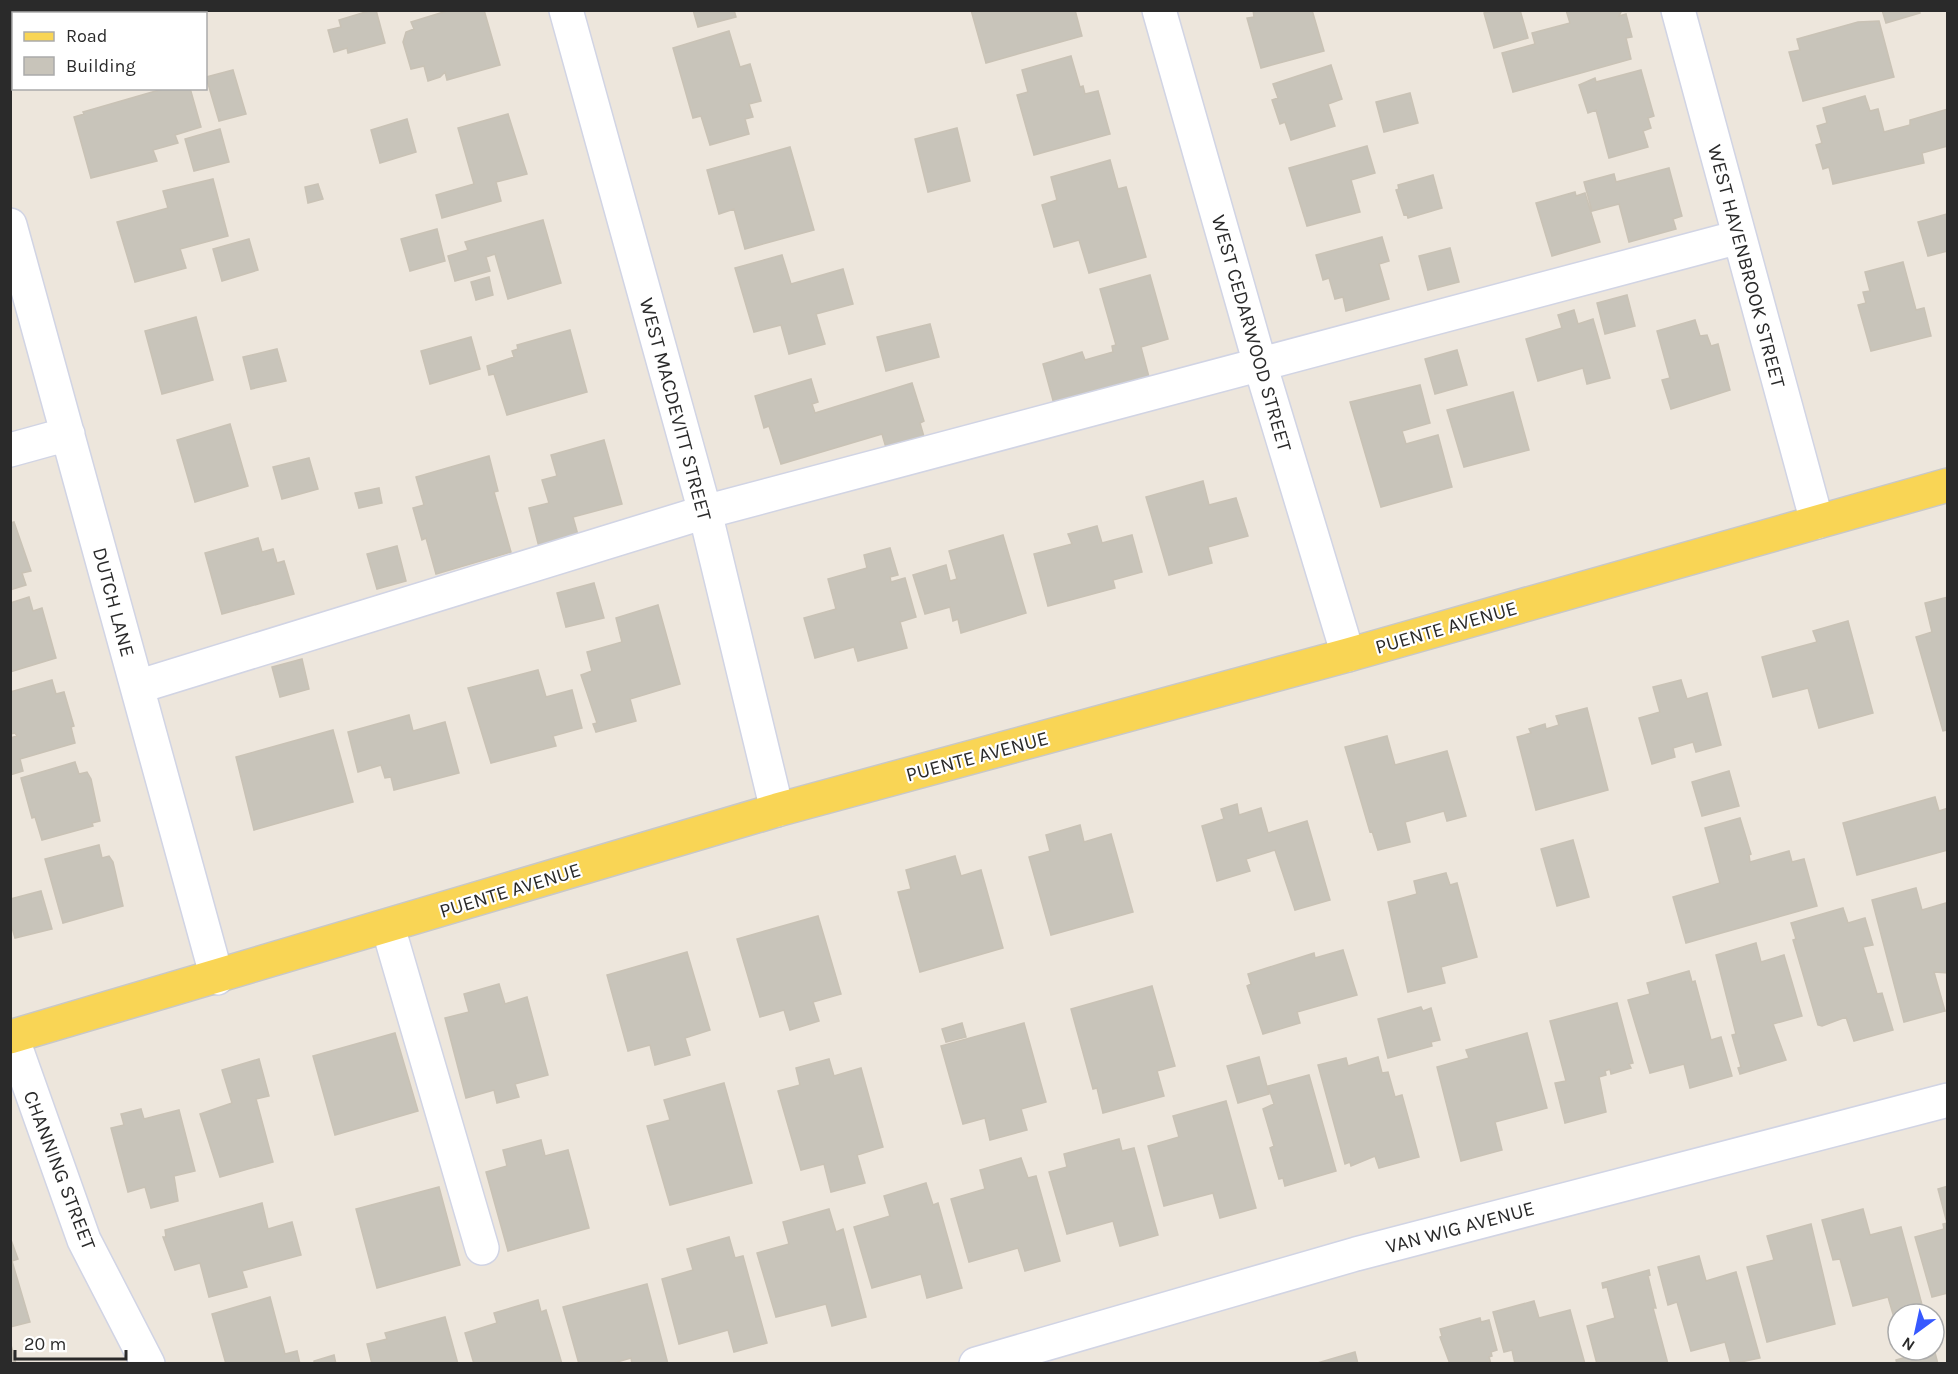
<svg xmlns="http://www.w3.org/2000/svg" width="1958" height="1374" font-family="Karla,sans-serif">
<rect width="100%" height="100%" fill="#ede6dc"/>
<path fill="#c8c4ba" stroke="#c9c2b5" stroke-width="1.5" d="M61 10H124L125 14H58Z
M372 10H376L385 43 348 53 347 48 334 52 328 30 341 27 339 20Z
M450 10H484L500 65 447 80 445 72 440 77 428 81 424 66 411 69 403 42 406 32 414 29 411 22Z
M693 10H734L736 17 698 27Z
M971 10H1075L1082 36 986 63Z
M1253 10H1312L1324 51 1261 68 1247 18 1254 17Z
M1493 10H1520L1528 38 1494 48 1484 13Z
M1566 10H1622L1619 16 1626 14 1632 37 1626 38 1631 59 1513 92 1502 53 1535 44 1532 33 1570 23Z
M1882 10H1919L1920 13 1886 23Z
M1879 21 1894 77 1803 101 1789 52 1800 50 1797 39 1858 22Z
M729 31 740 67 750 64 761 101 749 104 753 117 745 119 749 134 710 145 701 116 693 118 673 48Z
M1071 56 1080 87 1083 86 1085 94 1098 91 1110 134 1034 155 1017 95 1028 92 1022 70Z
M1331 65 1342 99 1328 104 1335 126 1291 140 1285 122 1280 124 1272 100 1278 98 1273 84Z
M233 70 246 114 219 121 206 77Z
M1641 70 1654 116 1648 118 1651 128 1643 131 1648 147 1609 158 1596 110 1588 113 1579 85 1595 78 1596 82Z
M166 88H190L201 127 175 135 178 143 153 150 157 161 91 178 74 117 84 114 83 112Z
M1410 93 1418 123 1384 132 1376 102Z
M1865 96 1870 111 1878 109 1884 132 1910 125V120L1948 109V146L1922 153 1924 163 1833 184 1829 167 1823 169 1816 145 1822 143 1817 126 1827 123 1823 108Z
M508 114 527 174 496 182 501 201 442 218 436 195 474 184 458 128Z
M407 119 416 152 380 163 371 130Z
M957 128 970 181 928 192 915 139Z
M220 129 229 162 194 171 185 139Z
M1367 146 1375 173 1351 180 1360 212 1307 226 1289 168Z
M790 147 814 230 745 249 734 209 719 214 707 170Z
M1110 160 1118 189 1126 187 1146 257 1089 273 1079 240 1054 247 1042 205 1057 200 1051 177Z
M1669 168 1682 216 1673 219 1676 229 1629 242 1619 204 1592 211 1584 182 1614 174 1616 182Z
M1433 175 1442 208 1408 218 1407 214 1404 215 1396 190 1399 189 1398 185Z
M213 179 228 236 180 249 186 268 135 282 117 222 168 208 163 191Z
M318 184 323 199 308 203 305 187Z
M1575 192 1576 196 1585 193 1600 242 1552 256 1536 203Z
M1948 208V251L1928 256 1918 222 1947 214Z
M543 220 561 283 508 299 495 254 486 257 490 271 455 281 448 256 468 250 465 242Z
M437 229 445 261 410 271 401 239Z
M1382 237 1389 261 1379 264 1389 299 1346 311 1343 297 1335 299 1329 278 1323 280 1316 255Z
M249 239 258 270 222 281 213 249Z
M1450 248 1459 282 1428 290 1419 256Z
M782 255 791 284 843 269 853 304 816 314 825 344 789 354 781 325 754 332 735 268Z
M1903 262 1916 310 1924 308 1931 336 1871 351 1858 305 1866 303 1863 292 1870 291 1865 272Z
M1150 275 1168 339 1141 347 1149 377 1054 404 1043 364 1082 352 1085 360 1113 352 1112 346 1116 345 1100 289Z
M489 277 493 295 476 300 471 282Z
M1627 295 1635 326 1605 334 1597 303Z
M1574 310 1578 324 1593 319 1610 378 1587 384 1583 368 1538 381 1526 339 1562 328 1558 315Z
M196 317 213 380 162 394 145 331Z
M1695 320 1700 336 1707 335 1711 346 1718 344 1730 390 1671 409 1662 380 1670 378 1657 331Z
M930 324 939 357 886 371 877 337Z
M570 330 587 392 507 415 494 374 489 375 487 366 514 357 512 351 518 349 517 345Z
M471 337 480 369 430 384 421 351Z
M277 349 286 381 251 389 243 357Z
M1457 350 1467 385 1435 394 1425 359Z
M811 379 818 402 812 404 815 413 912 383 924 421 920 423 927 447 889 458 882 434 781 464 769 426 764 428 755 396Z
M1420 385 1430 423 1402 431 1406 444 1438 435 1452 487 1381 507 1350 402Z
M1513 392 1529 450 1464 467 1447 410Z
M230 424 248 486 195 502 177 440Z
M604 440 622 504 573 517 578 535 539 547 529 508 549 503 542 480 557 476 551 455Z
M489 456 498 491 494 492 511 552 436 574 426 538 422 540 413 508 424 505 416 477Z
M309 458 318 489 282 499 273 467Z
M1203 481 1209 505 1236 498 1248 536 1208 547 1212 563 1169 575 1146 497Z
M379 488 382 503 359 508 355 493Z
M14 522 31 571 22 573 26 585 10 590V523Z
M1097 526 1102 543 1132 535 1142 572 1113 580 1115 588 1048 606 1034 554 1072 544 1068 534Z
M1003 535 1026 613 961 633 958 619 953 621 950 607 925 614 913 575 946 565 950 581 957 579 949 551Z
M258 538 262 552 273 549 277 563 284 561 294 594 222 614 205 553Z
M397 546 406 581 377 589 367 554Z
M890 548 898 575 890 577 891 582 905 578 916 617 900 622 907 648 858 661 854 647 815 658 804 618 836 609 828 579 867 568 864 555Z
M594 583 604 618 566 627 557 593Z
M29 597 33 611 42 608 56 658 10 672V603Z
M1948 597V730L1943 731 1916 637 1932 632 1925 603Z
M658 605 680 684 630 699 636 721 596 732 593 724 597 723 581 675 592 671 587 652 622 642 616 618Z
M1848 621 1873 713 1819 728 1808 688 1773 697 1762 657 1817 642 1813 631Z
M302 659 309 689 280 697 272 667Z
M538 670 546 697 572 690 582 728 553 736 556 746 491 763 468 688Z
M52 680 56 694 64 692 74 726 71 727 75 743 20 759 23 771 10 775V738L17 736 15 733 10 734V692Z
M1681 680 1687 699 1707 693 1721 745 1696 752 1693 742 1673 748 1675 757 1652 764 1639 718 1660 712 1653 687Z
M1587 708 1608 790 1536 810 1517 737 1531 733 1529 729 1545 724 1546 729 1559 725 1556 716Z
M409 715 413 731 445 722 459 773 394 790 391 777 385 778 381 765 358 772 348 732Z
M333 730 353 802 254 830 236 757Z
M1387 736 1395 765 1447 751 1466 816 1447 821 1444 811 1405 822 1410 842 1378 850 1372 831 1370 832 1345 747Z
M75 762 79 774 87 772 91 779 100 821 92 823 93 826 42 840 35 817 32 818 21 778Z
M1729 771 1739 806 1702 816 1692 782Z
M1935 797 1939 811 1948 808V850L1857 875 1843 823Z
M1237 804 1239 815 1261 808 1268 833 1307 821 1330 900 1295 910 1275 850 1246 859 1250 871 1217 881 1202 826 1224 819 1221 809Z
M1740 818 1751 854 1749 855 1750 862 1789 851 1792 862 1804 859 1817 906 1686 943 1673 897 1720 883 1705 828Z
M1080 825 1084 842 1111 834 1133 912 1051 935 1029 857 1050 851 1046 835Z
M1573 840 1589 897 1557 906 1541 849Z
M99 845 102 858 109 856 113 862 123 906 63 923 45 859Z
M955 856 961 876 981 870 1003 948 920 972 898 892 911 889 906 870Z
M1446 873 1450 885 1457 883 1477 957 1441 967 1445 983 1408 992 1388 902 1417 894 1414 881Z
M1916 888 1922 910 1946 903 1948 910V973L1934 972 1945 1011 1904 1022 1872 900Z
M41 891 52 929 15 938 10 921V899Z
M1843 908 1848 923 1865 918 1873 945 1863 947 1877 994 1882 993 1893 1030 1854 1041 1846 1017 1822 1026 1818 1025 1793 940 1796 939 1791 923Z
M818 916 841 994 813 1002 819 1021 790 1030 784 1010 760 1017 737 939Z
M1756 943 1761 962 1784 955 1802 1016 1773 1024 1786 1060 1740 1074 1738 1068 1741 1067 1732 1035 1736 1034 1716 955Z
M1343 950 1357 995 1297 1012 1300 1023 1263 1034 1247 986 1251 984 1248 974 1314 953 1315 958Z
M687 952 710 1030 685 1038 690 1055 655 1065 650 1045 628 1051 607 975Z
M1689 971 1692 982 1695 981 1711 1040 1721 1037 1732 1076 1690 1088 1684 1064 1650 1073 1628 1000 1650 994 1647 983Z
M499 984 505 1004 527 997 548 1075 515 1084 519 1097 497 1103 494 1090 466 1098 445 1018 469 1012 464 994Z
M1152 986 1175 1066 1157 1071 1164 1096 1103 1113 1097 1088 1093 1089 1071 1009Z
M1617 1003 1633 1063 1629 1064 1631 1068 1611 1074 1610 1069 1605 1071 1606 1075 1599 1077 1606 1112 1565 1123 1555 1083 1566 1081 1550 1021Z
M1421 1007 1423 1011 1431 1008 1440 1040 1431 1042 1432 1046 1388 1058 1378 1019Z
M962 1023 966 1037 946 1042 942 1029Z
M1024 1023 1046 1102 1021 1109 1027 1130 990 1140 985 1118 963 1124 941 1046Z
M395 1033 418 1111 335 1135 313 1056Z
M1527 1033 1547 1108 1495 1122 1502 1150 1461 1161 1437 1067 1469 1058 1466 1050Z
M1259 1057 1269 1094 1238 1103 1227 1066Z
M1378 1057 1382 1073 1388 1072 1395 1097 1402 1095 1419 1157 1379 1168 1375 1156 1351 1166 1350 1162 1345 1164 1318 1065 1346 1058 1348 1066Z
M259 1059 269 1096 256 1099 273 1162 220 1177 200 1114 232 1103 222 1070Z
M829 1059 834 1076 861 1068 883 1147 857 1155 865 1183 831 1192 824 1164 801 1170 778 1091 800 1085 796 1068Z
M1309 1075 1336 1171 1285 1186 1283 1178 1279 1179 1270 1148 1274 1146 1263 1109 1274 1104 1268 1086Z
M724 1083 752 1183 670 1205 647 1126 670 1120 664 1100Z
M1226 1101 1256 1208 1220 1218 1213 1193 1164 1206 1148 1146 1179 1137 1173 1116Z
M141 1109 144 1119 179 1110 195 1171 174 1176 178 1201 151 1208 145 1187 128 1192 111 1128 124 1125 121 1114Z
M1119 1139 1122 1151 1134 1148 1158 1235 1120 1246 1113 1221 1067 1234 1049 1172 1067 1167 1064 1154Z
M541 1140 545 1156 568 1150 589 1228 508 1251 486 1172 507 1166 503 1150Z
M1021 1158 1028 1178 1036 1176 1060 1261 1025 1271 1018 1248 969 1262 951 1199 985 1189 980 1170Z
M926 1183 933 1205 938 1203 962 1288 927 1298 921 1274 872 1288 854 1227 890 1216 884 1196Z
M1948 1186V1293L1932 1297 1915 1237 1944 1229 1943 1224 1947 1223 1938 1189Z
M439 1187 460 1265 377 1288 356 1209Z
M262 1203 268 1229 292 1222 301 1255 242 1271 247 1287 209 1297 200 1263 175 1270 163 1237H166L165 1230Z
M829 1209 836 1232 843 1229 866 1317 832 1326 826 1304 776 1317 757 1253 789 1244 783 1222Z
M1863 1209 1870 1235 1901 1227 1924 1312 1898 1314V1320L1895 1321 1888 1297 1853 1306 1840 1259 1833 1260 1822 1220Z
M1811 1224 1835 1324 1767 1342 1747 1267 1774 1260 1767 1236Z
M10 1237 18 1259 12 1261 30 1322 10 1327Z
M729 1237 735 1258 743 1256 767 1343 734 1352 728 1330 679 1344 662 1279 693 1270 687 1249Z
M1699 1256 1706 1281 1736 1272 1760 1358 1731 1364 1725 1342 1691 1351 1677 1302 1668 1305 1658 1267Z
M1649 1270 1650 1275 1648 1276 1656 1308H1653L1668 1364H1597L1587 1326 1615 1318 1607 1287 1603 1288 1602 1283Z
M647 1284 668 1364H632L631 1358 610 1364H579L563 1307Z
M270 1297 285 1354 297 1351 300 1364H226L212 1314Z
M538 1300 541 1312 546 1310 562 1364H474L465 1333 497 1323 494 1313Z
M1534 1301 1539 1318 1570 1310 1585 1364H1515L1512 1350 1504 1352 1493 1312Z
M445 1317 458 1364H372L367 1344 387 1339 385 1333Z
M1480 1318 1481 1322 1489 1320 1497 1350 1491 1352 1492 1356 1489 1357 1491 1364H1450L1440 1337 1442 1336 1440 1329Z
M11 1345 16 1364H10Z
M1934 1349 1938 1364H1897L1896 1360Z
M1355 1352 1358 1364H1314Z
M334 1355 336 1364H314V1361Z"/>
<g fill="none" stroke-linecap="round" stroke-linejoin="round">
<defs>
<path id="minor" d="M566 10 705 512 777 810
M1159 10 1260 364 1348 655
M1678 10 1817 522
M10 225 217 978
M10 450 68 434
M137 687 705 512 1739 237
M388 927 482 1248
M12 1037 84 1240 148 1364
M976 1364 1356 1254 1948 1100"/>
<path id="major" d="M10 1037 777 810 1348 655 1948 485"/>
</defs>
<use href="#minor" stroke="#d1d4e4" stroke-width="36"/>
<use href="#major" stroke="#c8c8c8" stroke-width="36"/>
<use href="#minor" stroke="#fff" stroke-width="33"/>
<use href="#major" stroke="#f9d555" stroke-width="33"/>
</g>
<g text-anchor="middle" stroke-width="4.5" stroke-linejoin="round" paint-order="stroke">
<g font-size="20" fill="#2a2a2a" stroke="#fff">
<text transform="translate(1747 266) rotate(75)" y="7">WEST HAVENBROOK STREET</text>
<text transform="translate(1252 333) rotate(74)" y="7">WEST CEDARWOOD STREET</text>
<text transform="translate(676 409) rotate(75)" y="7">WEST MACDEVITT STREET</text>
<text transform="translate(114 602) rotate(75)" y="7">DUTCH LANE</text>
<text transform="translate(1446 627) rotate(-16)" y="7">PUENTE AVENUE</text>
<text transform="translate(977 756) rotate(-15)" y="7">PUENTE AVENUE</text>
<text transform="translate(510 890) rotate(-17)" y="7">PUENTE AVENUE</text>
<text transform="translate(60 1170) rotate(69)" y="7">CHANNING STREET</text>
<text transform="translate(1460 1227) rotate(-15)" y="7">VAN WIG AVENUE</text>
</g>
</g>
<rect width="1958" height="1374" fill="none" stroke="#2a2a2a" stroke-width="24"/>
<rect x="12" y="12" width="195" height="78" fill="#ffffff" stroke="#aaaaaa" stroke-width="1.5"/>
<rect x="24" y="32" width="30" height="9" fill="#f9d555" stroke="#aaaaaa" stroke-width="1.5"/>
<text x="66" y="42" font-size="18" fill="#2a2a2a">Road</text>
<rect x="24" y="57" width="30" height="18" fill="#c8c4ba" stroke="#aaaaaa" stroke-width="1.5"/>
<text x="66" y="72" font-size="18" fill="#2a2a2a">Building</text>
<g transform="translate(1916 1332) rotate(213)"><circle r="28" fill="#ffffff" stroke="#aaaaaa" stroke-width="1.5"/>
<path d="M0-4.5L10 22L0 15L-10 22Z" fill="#3759ff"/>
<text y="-9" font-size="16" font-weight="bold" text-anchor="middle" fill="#2a2a2a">N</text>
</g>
<path d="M15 1350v9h111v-9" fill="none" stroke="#2a2a2a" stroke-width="3"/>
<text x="24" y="1350" font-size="18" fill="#2a2a2a" stroke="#ffffff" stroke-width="4.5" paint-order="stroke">20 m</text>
</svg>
